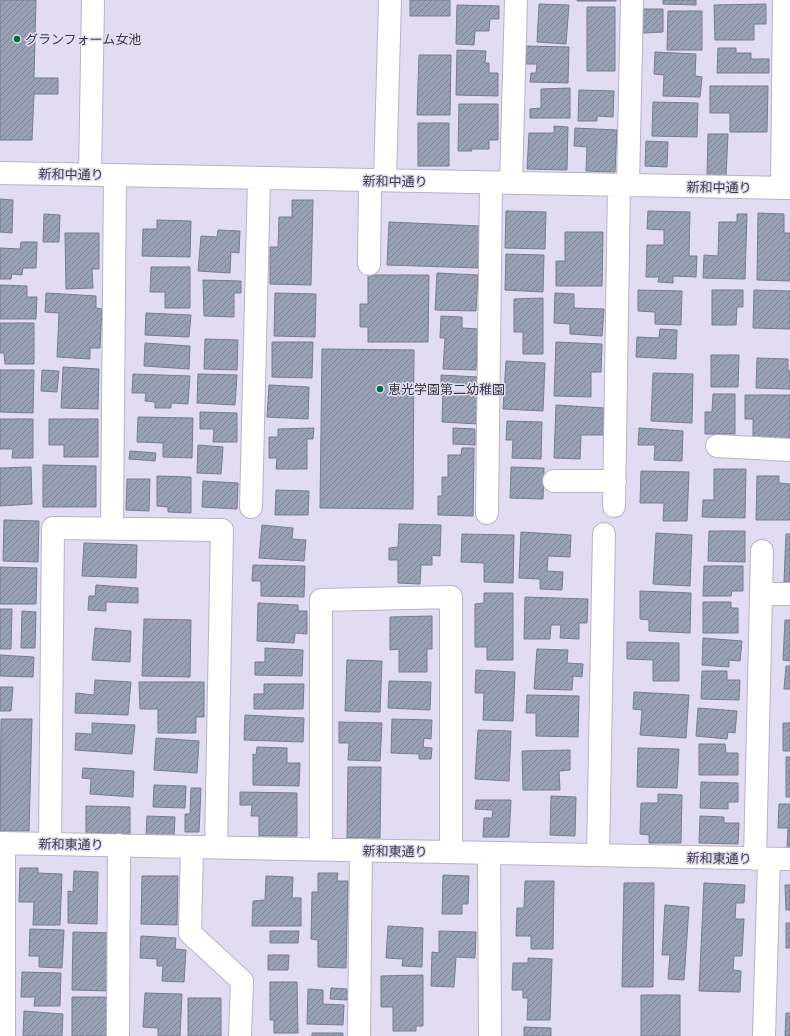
<svg xmlns="http://www.w3.org/2000/svg" width="790" height="1036" font-family="'Varela Round','Noto Sans JP',sans-serif">
<defs>
<pattern id="building-hatch" width="6" height="6" patternUnits="userSpaceOnUse"><rect width="6" height="6" fill="#99a1b5"/><path d="M-1 1l2-2M0 6l6-6M5 7l2-2" fill="none" stroke="#7e8495"/></pattern>
</defs>
<rect width="100%" height="100%" fill="#e1dcf2"/>
<path fill="url(#building-hatch)" stroke="#767d90" d="M0 0H36L34 78H58V94H34L32 140H0Z
M410 0H450V16H410Z
M577 0H616V1H577Z
M663 0H696V5L663 4Z
M539 4 569 5 566 44 537 42Z
M766 4V24H754V40H715L714 5Z
M457 5 499 6V19H490L489 31H475L474 45 456 44Z
M587 7H615V71H587Z
M643 9H663V32L643 33Z
M668 11H702V50H667Z
M526 46 569 47 568 83 530 82 531 73H536L537 64H526Z
M718 48H736V53H751V59H769V73H717Z
M457 50 486 51 485 63H489V73H498V96L456 95Z
M655 52 696 54 695 76 702 77 700 97 663 96 664 75 654 74Z
M419 55H451L450 115H417Z
M710 86H768L767 132H730V113H710Z
M570 88V118H530V109L541 108V89Z
M579 90 614 91 613 117 597 116V121H578Z
M653 102 698 103 697 137 652 136Z
M459 104H498V140H489V149H471L472 151H458Z
M418 123H449V166H418Z
M554 126 568 127 567 170 527 169 529 133H554Z
M575 128 617 130 615 172 586 171 587 147 574 146Z
M708 134H728L726 177H707Z
M646 141 668 142 667 167 645 166Z
M0 199 13 200 12 233 0 232Z
M292 200H313L311 285 270 284V247H278L279 217H292Z
M506 211 546 212 545 249 505 248Z
M648 211 690 212 689 256H697L696 277 673 276V283L658 282 659 277H646L647 245H664V230L647 229Z
M758 213 784 214V233H790V281L757 280Z
M44 214 60 215 59 242H43Z
M737 214H747L745 279 703 278 704 255 718 256 719 222H737Z
M157 220 191 221 190 257 142 256 143 229H157Z
M389 222 480 226 478 268 387 265Z
M218 230 240 231 239 253 231 252 230 273 198 271 201 236 217 237Z
M565 232H603L602 286H556V261H565Z
M65 233H99V269H92L93 288 66 289Z
M21 242H37L36 268H23L22 275 12 274 11 279H0V248L20 249Z
M506 254 544 255 543 292 505 290Z
M151 267H190V308H165V292H150Z
M437 273 478 275 476 311 435 310Z
M368 275H429L428 342H368V327H360V304H368Z
M203 280 241 281V293H234V317L204 316Z
M0 285 27 286V297H37L36 319H0Z
M638 290 682 291 681 325 655 324V312L638 311Z
M712 290H743V307H737L736 325H712Z
M754 290 790 291V329L753 328Z
M46 293 96 296V308L102 309 100 348H90V359L57 357 59 313 45 312Z
M275 293 316 294 315 337 274 336Z
M555 293 574 294V308L604 309 602 336 570 334V324L554 323Z
M543 298V354H523V332H514V299Z
M146 313 191 315 189 337 145 335Z
M441 316 462 317V328L478 329 476 370 443 369 445 338H440Z
M0 323H34V364H5L4 353H0Z
M660 329 677 330 676 359 636 357 637 337 659 338Z
M205 339 238 340 237 370 204 369Z
M272 342H313L312 378 272 377Z
M556 342 602 344 601 372H591V397L554 396Z
M145 343 190 346 189 369 144 366Z
M322 349 414 350 413 509 320 508Z
M711 355H739L738 387H711Z
M757 358 788 359V371H790V389L756 388Z
M506 361 545 363 543 411 503 409Z
M63 367 99 369 98 409 61 408Z
M0 370H34L33 413 0 412Z
M42 370 59 371 57 392 41 391Z
M653 373 693 374 692 423 651 421Z
M133 374 190 376 188 404 171 403V408H155V402L145 401 146 393H132Z
M198 374 237 375 235 405 197 403Z
M441 375 478 377V386L441 384Z
M269 385 309 387 308 419 267 417Z
M443 391 479 393 478 424 442 422Z
M713 394H735V434H705V412H712Z
M745 395H790V440L753 439V419H745Z
M556 405 604 408 603 435H581L580 459 554 458Z
M200 412 237 413V442H213L214 429H200Z
M138 417 193 418 192 458 163 457V443L137 442Z
M0 419H33V458H12L13 449H0Z
M49 419H98V457H64V445H49Z
M507 421 542 422 541 459 512 458 513 440H506Z
M314 428 313 439H307V469H276L277 458H269V437H278V429Z
M453 428 475 429V445L453 444Z
M639 428 683 431 682 461 654 460 655 445H638Z
M198 445 223 447 221 474 197 473Z
M462 448H474L473 516 438 515V496H442V477H448V455H461Z
M130 451 156 453 155 461 129 459Z
M43 465 96 466V507H43Z
M31 467 32 504 0 506V468Z
M511 467 544 468 543 499 510 498Z
M714 469H746L745 518 702 517 703 500H714Z
M641 471 689 472 687 521H663L664 503H640Z
M157 476 191 477V513L168 512V507L157 506Z
M757 476H779V483L790 484V520H756Z
M127 479H150L149 511 126 510Z
M203 481 238 483 237 509 202 507Z
M276 490 309 491 308 515H275Z
M4 520 39 521 38 562 3 561Z
M399 524 441 525 440 556 432 555V565H421L420 584 398 583V560H389V548L398 547Z
M262 525 293 528 292 539 306 540 304 561 259 558Z
M709 531H745V562L708 561Z
M521 532 571 535 570 557 548 556 547 571 563 572 562 590 540 589V579L519 578Z
M656 533 692 535 690 586 653 584Z
M462 534 514 535 513 583 484 582V563L461 562Z
M786 534H790V582H784Z
M84 543 137 545 136 578 82 576Z
M253 565 305 566 304 597 261 596V581H252Z
M704 566H743V591H732L731 596H703Z
M0 567 37 568 36 604H0Z
M96 585 138 588V603L106 602V611L88 610 89 596H95Z
M640 591 691 593 690 633 649 631V620L640 619Z
M484 593H513V660H487V647H475V604L484 603Z
M525 597 588 599 587 623H579V639L560 638 561 625H551L550 639H524Z
M703 602H731V608H738V633H703Z
M258 603 298 605V611H307V634L295 633 294 643 257 641Z
M0 609H12L11 649H0Z
M22 611 36 612 35 648H21Z
M432 616V649H427V672H399V649L390 650V617Z
M144 619 191 620 190 677 142 676Z
M785 620H790V661L783 660Z
M95 628 131 631 130 662 92 660Z
M703 638 742 641 740 661 729 660V667L702 665Z
M627 642 679 643V681H653V660L627 659Z
M265 648 303 650 302 676 255 675V662H265Z
M537 649 568 650 567 663 583 664 582 677 573 676 572 690 534 689Z
M0 655 34 657 33 677 0 676Z
M347 660 382 661 380 712 345 711Z
M786 666H790V689H784Z
M476 670 515 672 513 721 483 720 484 693H475Z
M702 671H727V680H740L739 700 701 699Z
M95 680 131 682 128 715 75 713 76 693 94 695Z
M389 681 431 682 430 710 388 708Z
M139 682H204V717H196V733H158V709H140Z
M264 684H304L303 709H254V694H264Z
M0 687H13L11 711H0Z
M634 692 689 695 686 738 640 735 642 710 633 709Z
M527 695 579 696 578 737 536 736V713H526Z
M698 708 737 711 735 733 728 732 727 739 696 736Z
M245 715 304 718 303 742 244 740Z
M1 719H32L29 831H0Z
M392 719 432 720 431 739 424 738 423 747 432 748 431 759H419V754L391 753Z
M339 722 382 723 380 761 348 760 349 743H339Z
M92 723 135 725 132 754 75 750 76 733 92 734Z
M783 723H790V751H783Z
M478 730 511 731 509 781 475 779Z
M156 738 199 741 197 773 154 770Z
M699 744H725L726 753H738V775H699Z
M257 747 287 748V763H300L299 786 253 785V754L256 755Z
M638 748 679 749 677 788 637 787Z
M570 750V770L559 771 560 790H523L522 751Z
M786 757H790V797H786Z
M348 767H381L380 838H347Z
M83 768 134 771 133 797 90 794 91 779 82 778Z
M701 782 738 783V802H728V809L700 808Z
M154 785 186 786 185 808 153 807Z
M191 788H201L199 832H185V814H190Z
M240 792 297 793V836H259V816H251L252 805H240Z
M658 794 682 795 681 843H649V835L640 834 641 803H658Z
M551 796 576 797 575 836 550 835Z
M476 800H511L509 837H483L484 818H492L493 810 475 809Z
M779 804H790V847H787L788 828H778Z
M86 806 130 807V834L86 833Z
M147 816 175 817 174 838 146 837Z
M700 816 724 817V823H739L738 844 699 843Z
M20 868H38V873L62 874 60 925H33L34 902H19Z
M74 871 98 872 97 924 68 923V891L73 892Z
M318 873H338L337 881H348L346 968 318 967V940L311 939 312 892H318Z
M443 875 469 876 468 904H462V914H442Z
M142 876H178L177 925 141 924Z
M266 876 293 877 292 898H301V926H252L253 901 265 900Z
M525 881H554L553 949H531V936H516L517 908H524Z
M624 883H654L653 987H622Z
M704 883 745 885 744 903H736L735 919H744L742 956H734L733 970 741 971 740 992 699 991Z
M785 885H790V910H786Z
M665 905 689 907 684 980 668 979 670 955H662Z
M786 923H790V948H786Z
M388 926 423 928 422 967 402 966 403 959 386 958Z
M30 929 64 930 62 968 39 967V956H29Z
M270 931H299L298 943H270Z
M439 931 476 932 475 958 456 957 454 987 431 986 432 952 439 953Z
M73 932 111 933 110 991 72 990Z
M141 936 176 938 175 949 186 950 184 982 162 981 163 966H157V959L140 958Z
M268 955H289L288 970H268Z
M528 958 552 959 550 1020H527L528 998H523V990H512L513 963H528Z
M22 972 61 973 60 1006H34L35 997H21Z
M423 975V1026H416V1031H393V1007H381V976Z
M270 982H297L298 1033H274V1020H270Z
M331 988 347 989V1000L330 999Z
M308 989 323 990V1004L344 1005 343 1025 307 1024Z
M145 993 182 994 180 1036H158V1028L143 1027Z
M641 995H680V1036H641Z
M72 997H110V1036H72Z
M188 998H221V1036H188Z
M24 1011 63 1014 62 1036H23Z
M786 1013H790V1036H785Z
M524 1027 551 1028V1036H524Z
M312 1033H343V1036H312Z"/>
<g fill="none" stroke-linecap="round" stroke-linejoin="round">
<defs>
<path id="minor" d="M0 173 790 188
M90 175 93 0
M385 180 390 0
M511 183 516 0
M628 185 632 0
M782 188 784 0
M369 264 370 190 369 180
M717 446 790 450
M554 481H615
M614 506 619 185
M251 507 259 178
M487 513 491 183
M112 528 115 175
M761 594H790
M0 843 790 859
M50 844 53 528 222 530 216 847
M192 847 190 933 242 981 240 1036
M321 849V600L451 597V852
M489 853 490 1036
M598 855 604 534
M755 859 762 551
M4 1036V843
M118 1036 119 845
M359 1036 361 850
M764 1036 769 859"/>
</defs>
<use href="#minor" stroke="#b8b3c8" stroke-width="24"/>
<use href="#minor" stroke="#fff" stroke-width="22"/>
</g>
<g fill="#076b40" stroke="#e1dcf2" stroke-width="1.5">
<circle cx="17" cy="39" r="4"/>
<circle cx="380" cy="389" r="4"/>
</g>
<g text-anchor="middle" stroke-width="3" stroke-linejoin="round" paint-order="stroke">
<g font-size="13" fill="#3c3942" stroke="#e1dcf2" text-anchor="start">
<text x="25" y="44">グランフォーム女池</text>
<text x="388" y="394">恵光学園第二幼稚園</text>
</g>
<g font-size="13" fill="#3c3942" stroke="#e1dcf2">
<text transform="translate(71 174) rotate(1)" y="5">新和中通り</text>
<text transform="translate(395 181) rotate(1)" y="5">新和中通り</text>
<text transform="translate(719 187) rotate(1)" y="5">新和中通り</text>
<text transform="translate(71 844) rotate(1)" y="5">新和東通り</text>
<text transform="translate(395 851) rotate(1)" y="5">新和東通り</text>
<text transform="translate(719 858) rotate(1)" y="5">新和東通り</text>
</g>
</g>
</svg>
